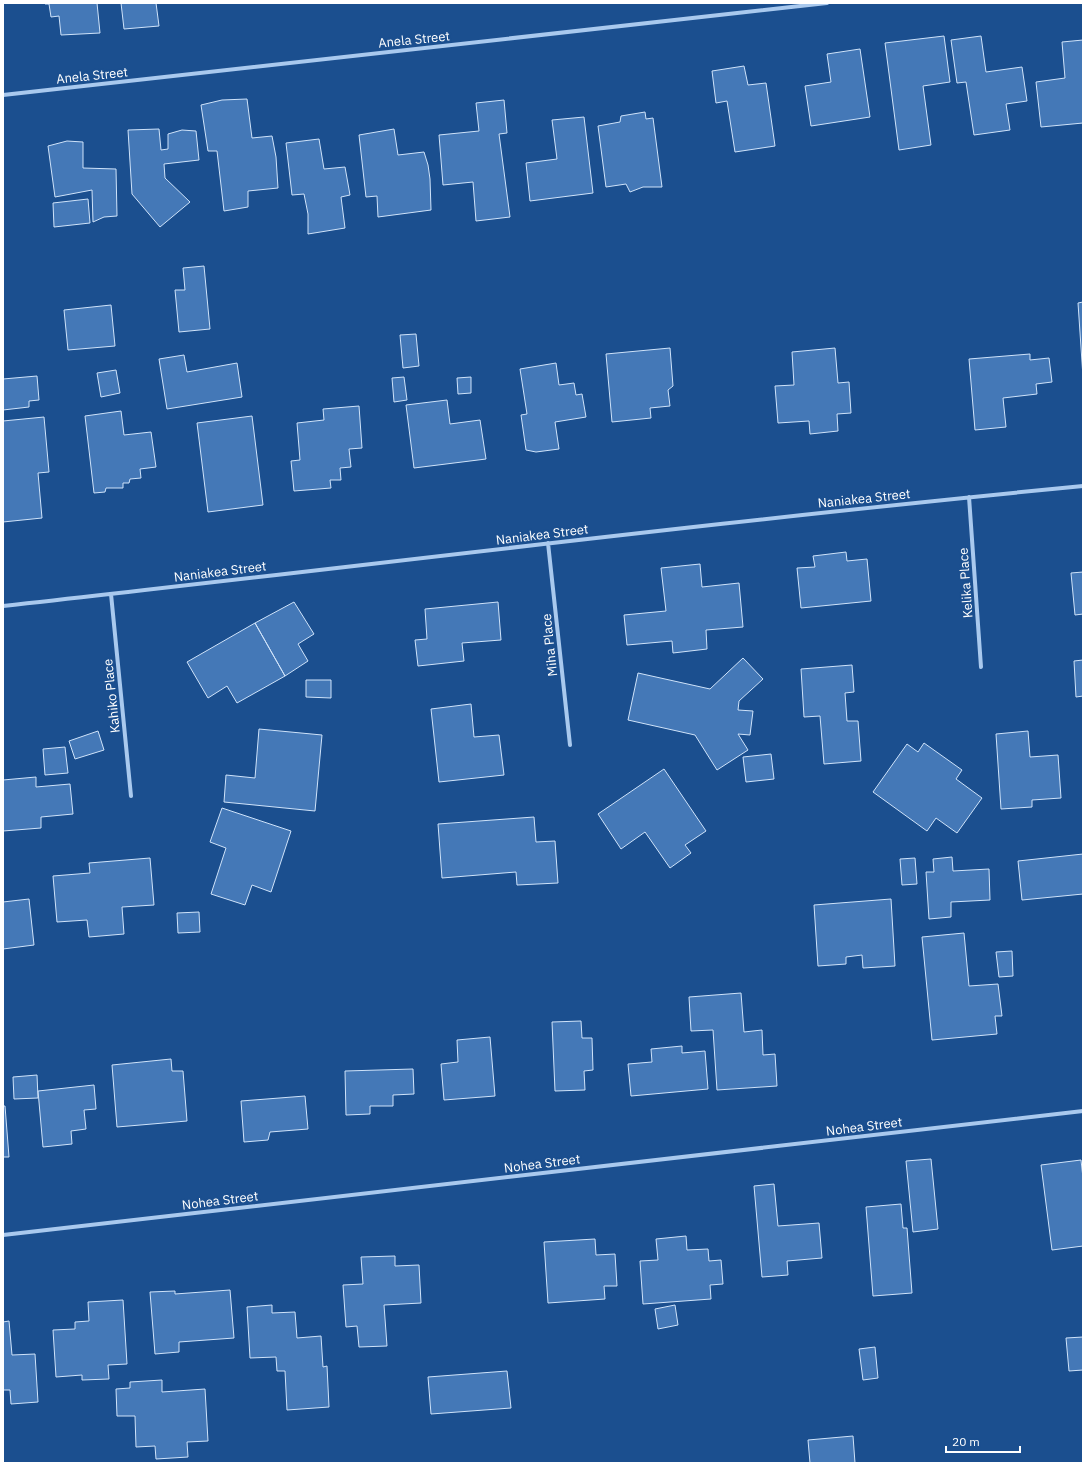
<svg xmlns="http://www.w3.org/2000/svg" width="1086" height="1466" font-family="'IBM Plex Sans',sans-serif">
<rect width="100%" height="100%" fill="#1b4f8f"/>
<path fill="#4478b7" stroke="#cfe3fa" d="M45 3H97L100 33 61 35 59 16 51 17 49 4H45Z
M121 3H156L159 26 124 29Z
M944 36 950 82 923 86 931 145 899 150 885 43Z
M981 36 986 72 1022 67 1027 101 1006 104 1010 130 974 135 966 82 957 83 951 40Z
M1083 40V123L1041 127 1036 82 1065 78 1062 42Z
M860 49 870 117 811 126 805 86 831 82 827 54Z
M744 66 748 85 766 83 775 146 735 152 727 101 716 103 712 71Z
M247 99 252 138 272 136 276 157 278 188 248 191V207L224 211 217 151H208L201 105 222 100Z
M504 100 507 133 499 134 510 217 476 221 473 182 443 185 439 135 479 131 476 103Z
M645 112 646 119 653 118 662 187H643L630 192 626 184 606 187 598 126 620 122 621 116Z
M584 117 593 193 530 201 526 163 557 159 552 120Z
M159 129 161 150 168 149V134L182 130 196 131 199 160 164 164 165 178 190 202 160 227 132 194 128 130Z
M394 129 398 155 424 152 428 165 430 179 431 210 378 217 377 196 366 197 359 135Z
M319 139 324 169 345 167 350 195 341 197 345 228 308 234V214L304 194 292 195 286 143Z
M67 141 83 142V168L116 169 117 216 104 217 93 222 92 190 55 197 48 146Z
M88 199 90 223 54 227 53 203Z
M204 266 210 329 179 332 175 290H185L183 268Z
M1083 302V377L1078 303Z
M111 305 115 346 68 350 64 310Z
M416 334 419 366 403 368 400 335Z
M670 348 673 386 668 390 670 406 650 408 651 418 612 422 606 354Z
M835 348 838 383 849 382 851 413 837 414 838 431 810 434 809 421 778 423 775 386 794 385 792 352Z
M1030 354V360L1049 358 1052 382 1036 384 1037 394 1003 398 1006 427 975 430 969 359Z
M184 355 187 372 237 363 242 397 167 409 159 359Z
M556 363 559 385 574 383 576 395 582 394 586 417 555 422 559 449 536 452 526 450 521 415 527 414 520 369Z
M116 370 120 393 101 397 97 373Z
M37 376 39 400 29 401V407L3 410V379Z
M404 377 407 400 394 402 392 378Z
M471 377V393L458 394 457 378Z
M447 400 450 424 480 420 486 459 414 468 406 405Z
M359 406 362 448 349 449 351 467 340 468 341 480H330L331 488 294 491 291 461 300 460 297 423 324 420 323 409Z
M121 411 124 435 151 432 156 467 140 469 141 478 130 479 129 483H123V488H106L105 492 94 493 85 416Z
M252 416 263 505 208 512 197 423Z
M44 417 49 472 38 473 42 518 3 522V421Z
M846 552 847 561 867 559 871 601 801 608 797 568 815 567 813 556Z
M700 564 702 587 739 583 743 627 706 630 707 649 673 653 672 641 627 645 624 615 666 611 661 568Z
M1083 572V614L1075 615 1071 573Z
M294 602 314 634 298 644 308 661 285 676 255 623Z
M498 602 501 640 462 643 464 661 418 666 415 640 427 639 425 609Z
M255 623 285 676 237 703 227 686 208 698 187 662Z
M743 658 763 679 739 701 738 710 753 711 750 735 738 734 748 750 717 770 695 735 628 720 638 673 710 689Z
M1083 660V696L1076 697 1074 661Z
M852 665 854 692 845 693 847 721H858L861 761 824 764 820 716 804 717 801 669Z
M306 680H331V698L306 697Z
M471 704 474 737 499 735 504 775 439 782 431 709Z
M259 729 322 735 315 811 224 802 226 775 255 778Z
M98 731 104 750 75 759 69 741Z
M1028 731 1030 757 1058 755 1061 798 1032 800V807L1001 809 996 734Z
M924 743 962 770 956 779 982 798 957 833 936 818 927 831 873 792 907 744 918 752Z
M65 747 68 773 45 775 43 749Z
M771 754 774 779 746 782 743 757Z
M664 769 706 831 685 845 691 853 670 868 645 832 621 849 598 814Z
M36 777V787L70 784 73 814 41 817V828L3 831V780Z
M222 808 291 831 271 892 252 885 245 905 211 894 226 848 210 842Z
M534 817 536 842 555 841 558 883 517 885 516 872 442 878 438 824Z
M1083 854V894L1022 900 1018 861Z
M952 857 953 871 989 869 990 900 951 902V917L929 919 926 872H934L933 859Z
M150 858 154 905 122 907 124 934 89 937 87 920 57 922 53 876 90 873 89 863Z
M915 858 917 884 902 885 900 859Z
M29 899 34 945 3 949V902Z
M891 899 895 966 863 968 862 955 846 957V964L818 966 814 905Z
M199 912 200 932 178 933 177 913Z
M964 933 969 986 998 984 1002 1016H995L997 1034 932 1040 922 937Z
M1012 951 1013 976 999 977 996 952Z
M741 993 744 1032 762 1030 763 1055 775 1054 777 1086 717 1090 713 1030 691 1031 689 997Z
M581 1021 582 1038H592L593 1070 584 1071 585 1090 555 1091 552 1022Z
M490 1037 495 1096 444 1100 441 1064 458 1062 457 1040Z
M682 1046V1053L705 1051 708 1089 631 1096 628 1064 652 1062 651 1049Z
M171 1059 172 1071H183L187 1121 117 1127 112 1065Z
M413 1069 414 1094 393 1095V1106H370V1114L346 1115 345 1071Z
M37 1075 38 1098 14 1099 13 1077Z
M94 1085 96 1109 84 1110 86 1129 71 1131 72 1144 43 1147 38 1091Z
M305 1096 308 1129 270 1132 268 1140 244 1142 241 1101Z
M3 1106H5L9 1157H3Z
M931 1159 938 1229 913 1232 906 1161Z
M1081 1160 1083 1178V1246L1052 1250 1041 1165Z
M774 1184 778 1226 819 1223 822 1258 787 1261 788 1275 762 1277 754 1186Z
M901 1204 903 1228H907L912 1293 873 1296 866 1207Z
M686 1236 687 1250 708 1249 709 1261 721 1260 723 1284 710 1285 711 1299 643 1304 640 1261 658 1260 656 1239Z
M595 1239 596 1255 615 1254 617 1286H604L605 1299 548 1303 544 1242Z
M395 1256V1266L419 1265 421 1303 384 1305 387 1346 359 1347 357 1326 346 1327 343 1285 363 1284 361 1257Z
M230 1290 234 1338 179 1342V1352L155 1354 150 1292 175 1291V1294Z
M123 1300 127 1364 108 1365 109 1379 82 1380V1375L56 1377 53 1330 75 1329V1322L89 1321 88 1302Z
M272 1305V1313L295 1312 297 1338 321 1336 323 1367 327 1366 329 1407 287 1410 285 1371H277L276 1357 250 1358 247 1307Z
M675 1305 678 1325 658 1329 655 1309Z
M9 1321 12 1355 35 1354 38 1402 11 1404 10 1390H3V1322Z
M1083 1337V1370L1069 1371 1066 1338Z
M875 1347 878 1378 863 1380 859 1349Z
M507 1371 511 1408 431 1414 428 1377Z
M162 1380V1392L205 1389 208 1441 187 1442 188 1457 156 1459 155 1446 136 1447 135 1416H117L116 1389 130 1388V1382Z
M853 1436 855 1463H810L808 1440Z"/>
<g fill="none" stroke-linecap="round" stroke-linejoin="round">
<path stroke="#a9c9ee" stroke-width="4" d="M3 95 827 3
M969 497 981 667
M548 543 570 745
M111 594 131 796
M3 606C363 566 722 521 1083 486
M3 1235 1083 1111"/>
</g>
<g text-anchor="middle" stroke-width="4" stroke-linejoin="round" paint-order="stroke">
<g font-size="13" fill="#fff" stroke="#1b4f8f">
<text transform="translate(414 39) rotate(-6)" y="5">Anela Street</text>
<text transform="translate(92 75) rotate(-6)" y="5">Anela Street</text>
<text transform="translate(864 498) rotate(-6)" y="5">Naniakea Street</text>
<text transform="translate(542 534) rotate(-7)" y="5">Naniakea Street</text>
<text transform="translate(220 571) rotate(-7)" y="5">Naniakea Street</text>
<text transform="translate(965 583) rotate(-94)" y="5">Kelika Place</text>
<text transform="translate(549 645) rotate(-96)" y="5">Miha Place</text>
<text transform="translate(111 696) rotate(-96)" y="5">Kahiko Place</text>
<text transform="translate(864 1126) rotate(-7)" y="5">Nohea Street</text>
<text transform="translate(542 1163) rotate(-7)" y="5">Nohea Street</text>
<text transform="translate(220 1200) rotate(-7)" y="5">Nohea Street</text>
</g>
</g>
<rect width="1086" height="1466" fill="none" stroke="#ffffff" stroke-width="8"/>
<path d="M946 1446v6h74v-6" fill="none" stroke="#ffffff" stroke-width="2"/>
<text x="952" y="1446" font-size="12" fill="#ffffff" stroke="#1b4f8f" stroke-width="3" paint-order="stroke">20 m</text>
</svg>
